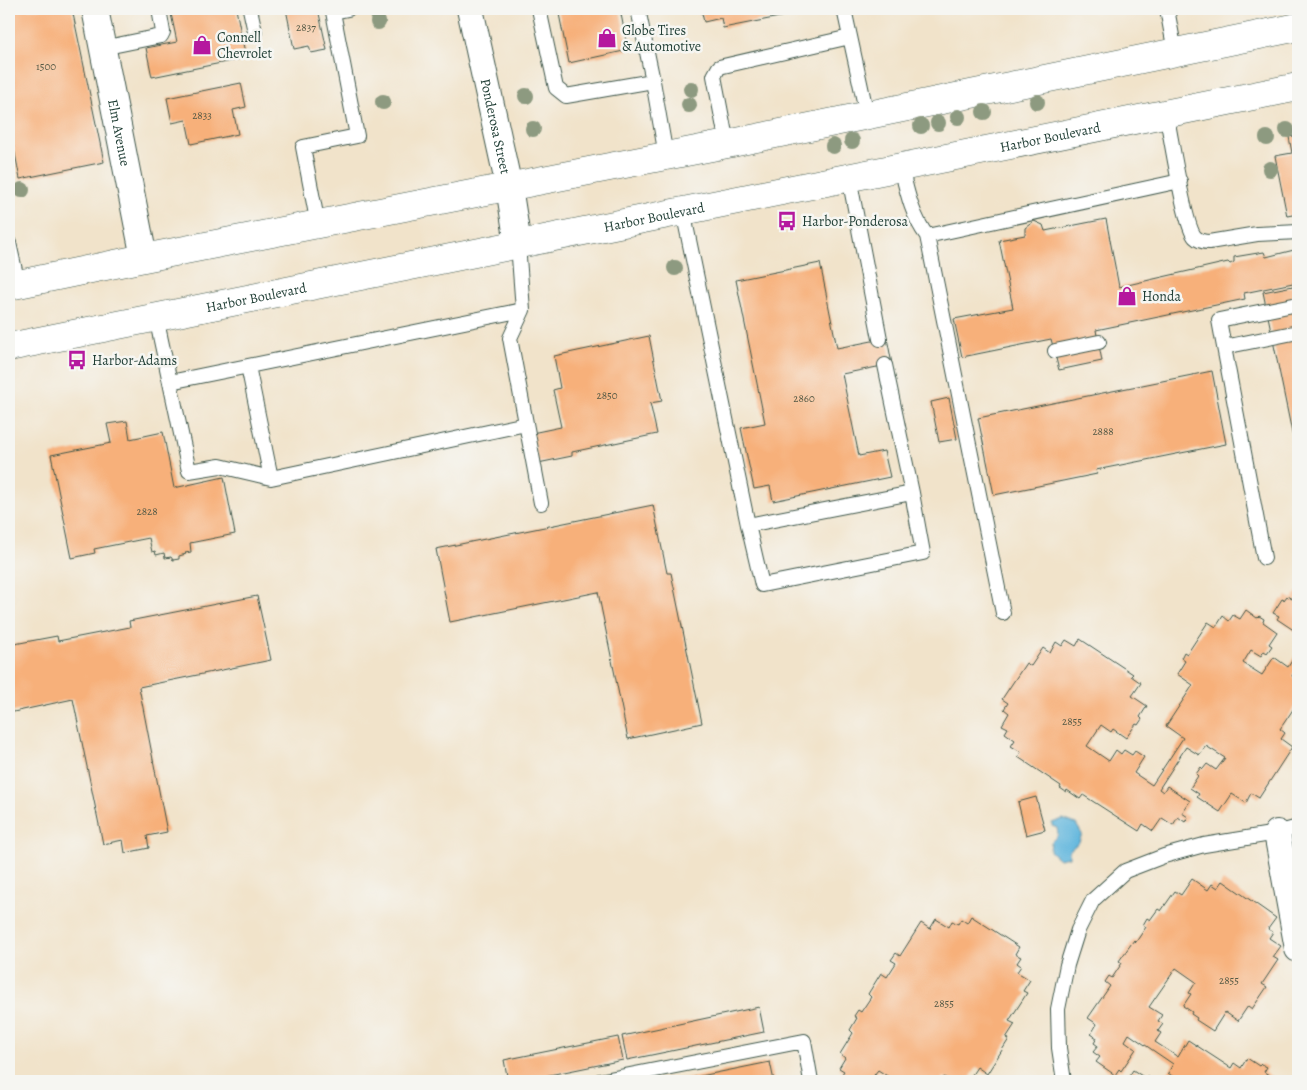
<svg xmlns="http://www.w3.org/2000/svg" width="1307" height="1090" font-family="Alegreya,serif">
<rect width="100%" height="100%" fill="#f6f6f2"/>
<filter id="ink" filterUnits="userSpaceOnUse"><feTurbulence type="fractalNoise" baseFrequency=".02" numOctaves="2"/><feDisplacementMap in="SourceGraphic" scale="10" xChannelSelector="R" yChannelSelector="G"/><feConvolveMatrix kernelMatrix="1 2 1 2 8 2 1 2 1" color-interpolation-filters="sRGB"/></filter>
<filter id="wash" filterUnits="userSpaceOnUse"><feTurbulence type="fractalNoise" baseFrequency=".0096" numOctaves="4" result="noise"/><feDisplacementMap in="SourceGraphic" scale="20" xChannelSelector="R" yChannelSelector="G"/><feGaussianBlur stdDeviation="1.12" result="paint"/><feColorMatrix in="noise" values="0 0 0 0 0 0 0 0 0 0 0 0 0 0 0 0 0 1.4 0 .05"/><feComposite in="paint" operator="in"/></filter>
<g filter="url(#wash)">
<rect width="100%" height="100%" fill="#f1e3ca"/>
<path fill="#61b6dd" stroke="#407a88" d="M1063 819 1076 824 1082 834 1079 842 1069 851V857L1059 859 1050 851 1051 842 1058 835 1057 828 1052 826V823Z"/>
<g id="blocks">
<path fill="#f7b07a" d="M9 9H72L104 162 20 179 9 123Z
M170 9H236L246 58 152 77 146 48 177 42Z
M286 9H318L327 50 311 53 309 46 294 49Z
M558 9H620L628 50 569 63Z
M701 9H810V11L723 28 721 18 704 22Z
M241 83 246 107 233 110 238 134 191 144 186 120 172 123 167 98Z
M1298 135V214L1287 216 1275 156 1292 153 1289 137Z
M1106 219 1119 287 1228 262 1230 264 1234 262V257L1264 252 1266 257 1298 249V282L1244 293 1245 299 1096 330 1102 361 1059 370 1051 339 962 357 954 319 1013 308 999 240 1025 235V228L1034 221 1043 225 1045 231Z
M820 263 837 348 887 338 892 364 842 374 859 456 884 451 890 477 773 501 770 486 754 489 741 428 765 423 736 280Z
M1298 285V457H1297L1263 292Z
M649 336 662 401 650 403 657 434 572 452V456L538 463 532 433 561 427 553 390 560 388 554 356Z
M1212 371 1226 444 1096 470 1097 474 994 495 978 418Z
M949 398 957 439 939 442 931 402Z
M127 421 130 439 163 432 174 488 224 477 235 534 190 543 191 552 185 553 186 554 179 556V559L173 560 171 557 165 558 164 553 156 555 155 551 152 552 149 538 94 549 95 553 72 558 51 455 111 443 107 424Z
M653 505 667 573H671L702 723 628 739 598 592 450 622 436 549Z
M1297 592 1298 593V633L1277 619 1279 616 1273 613 1282 599 1284 600 1287 596 1292 599Z
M257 596 271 660 139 687 167 832 147 836 149 848 125 853 123 840 103 844 73 699 9 713V645L57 636 58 641 130 627 129 621Z
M1246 610 1257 618 1259 616 1264 619 1263 622 1277 632 1269 644 1272 646 1267 653 1264 651 1261 656 1251 650 1243 663 1262 675 1274 657 1288 667 1298 651V666L1292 676 1298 681V702L1280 729 1285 733 1281 739 1292 747 1259 798 1251 793 1246 803 1232 794 1220 812 1197 797 1199 794 1190 788 1198 776 1196 774 1201 767 1203 769 1207 764 1216 770 1225 758 1206 746 1199 755 1186 747 1159 789 1163 792 1167 786 1190 801 1182 813 1188 817 1185 822 1178 817 1173 825 1162 818 1153 831 1143 824 1139 831 1083 795 1080 799 1067 790 1066 792 1060 788 1061 786 1018 757 1021 752 1011 746 1015 740 1005 733 1008 728 1002 725 1009 713 1004 709 1008 703 1002 699 1026 663 1031 666 1043 648 1050 653 1056 642 1062 646 1066 640 1076 646 1080 639 1133 674 1131 676 1141 683 1132 696 1147 706 1140 717 1142 719 1138 725 1136 724 1126 738 1113 729 1111 732 1101 725 1087 746 1109 761 1116 750 1121 754 1124 750 1132 755 1135 751 1144 757 1134 773 1152 785 1183 738 1166 726 1193 685 1177 674 1185 661 1181 658 1184 652 1187 654 1208 622 1216 627 1223 616 1229 621 1233 615 1240 619Z
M1036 797 1045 830 1026 835 1018 802Z
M1192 879 1208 890 1212 884 1218 888 1223 881 1276 918 1268 929 1273 932 1269 938 1281 946 1273 957 1278 960 1262 984 1267 987 1252 1009 1248 1006 1238 1021 1225 1012 1213 1031 1196 1020 1197 1018 1191 1014 1192 1012 1183 1006 1191 994 1189 993 1196 982 1176 968 1149 1007 1162 1015 1158 1021 1163 1024 1158 1031 1161 1033 1155 1042 1178 1057 1188 1040 1231 1068 1234 1063 1241 1068 1247 1058 1259 1066 1261 1064 1267 1067 1264 1072 1279 1081H1179L1168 1073 1173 1064 1129 1034 1125 1041 1136 1049 1121 1071 1119 1069 1115 1075 1096 1062 1100 1057 1093 1052 1098 1046 1094 1043 1097 1038 1091 1034 1097 1024 1088 1018 1110 986 1105 982 1109 976 1112 978 1122 963 1119 961 1134 940 1136 942 1146 927 1143 925 1147 918 1150 920 1158 909 1161 911 1175 891 1181 895Z
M971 916 1019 947 1015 954 1021 957 1017 963 1021 966 1017 972 1030 980 1023 991 1027 993 1009 1021 1015 1024 1006 1038 1009 1039 987 1074 977 1067 968 1081H951L944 1077 942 1081H905L899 1077 895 1081 878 1070 874 1075 884 1081H847L840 1077 844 1071 839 1068 845 1058 840 1054 853 1033 850 1030 857 1018 854 1016 858 1010 861 1012 871 997 868 994 881 973 887 977 896 963 891 960 896 953 900 956 921 923 930 929 936 919 949 927 952 921 958 924 961 919 967 923Z
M759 1007 764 1032 627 1060 622 1036Z
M618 1037 623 1060 520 1081H508L504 1060Z
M770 1062 774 1081H681V1080Z
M1133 1070 1145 1078 1146 1076 1154 1081H1126Z"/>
</g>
</g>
<g filter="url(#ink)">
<use href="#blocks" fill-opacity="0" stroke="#3e564a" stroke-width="1"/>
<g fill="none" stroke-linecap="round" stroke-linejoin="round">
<defs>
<path id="service" d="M250 9 255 32
M333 9V12L348 9
M539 9 556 88 566 96 653 81 666 156
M638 9 653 81
M844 9 867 115
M1167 9 1175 52
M102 48 161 36 163 32 159 9
M1166 113C1171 135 1184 225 1195 237 1199 241 1204 242 1209 242L1257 234 1298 232
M727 144 714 76 719 67 850 37
M901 167C907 192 912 216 927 236L1180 181
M849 177 880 339
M683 211 748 525 912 493 885 365
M318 225 303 147 357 136 333 12
M927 236 1003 613
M9 243 18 284
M518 244 523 310 510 338 541 503
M1298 304 1219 320 1224 347 1298 332
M156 317 189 471 220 466 271 478 526 424
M1224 347 1264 558
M1055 351 1099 342
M248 366 271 478
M170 382 523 310
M748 525 762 585 923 553 912 493
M599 1081 804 1041 811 1081
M1064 1081 1059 1048 1058 1009 1067 965 1078 930 1093 900 1125 871 1164 856 1204 845 1277 833 1298 827"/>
<g id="minor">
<path id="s1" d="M95 9 144 258"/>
<path id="s2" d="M470 9 509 187 518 244"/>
<path d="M1277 833 1298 949"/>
</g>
<g id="primary">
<path d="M9 286 144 258 727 144 1298 27"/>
<path id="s3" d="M9 347 1298 87"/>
</g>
</defs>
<use href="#service" stroke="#3e564a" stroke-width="16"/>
<use href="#minor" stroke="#3e564a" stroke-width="28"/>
<use href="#primary" stroke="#3e564a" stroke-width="29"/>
<use href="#service" stroke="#fff" stroke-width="14"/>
<use href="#minor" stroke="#fff" stroke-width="26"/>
<use href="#primary" stroke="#fff" stroke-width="28"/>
</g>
<g fill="#8d9a80">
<circle cx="378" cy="22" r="8"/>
<circle cx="691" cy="89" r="8"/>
<circle cx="526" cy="96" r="8"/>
<circle cx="383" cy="102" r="8"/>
<circle cx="1037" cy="102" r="8"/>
<circle cx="689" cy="105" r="8"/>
<circle cx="984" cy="112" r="8"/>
<circle cx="958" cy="117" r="8"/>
<circle cx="938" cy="123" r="8"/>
<circle cx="921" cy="126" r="8"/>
<circle cx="533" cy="129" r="8"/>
<circle cx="1287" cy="130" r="8"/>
<circle cx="1267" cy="138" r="8"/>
<circle cx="852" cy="141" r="8"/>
<circle cx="833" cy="146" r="8"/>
<circle cx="1270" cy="169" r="8"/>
<circle cx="22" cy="190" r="8"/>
<circle cx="675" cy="268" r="8"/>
</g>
</g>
<defs>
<symbol id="shop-bare" viewBox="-9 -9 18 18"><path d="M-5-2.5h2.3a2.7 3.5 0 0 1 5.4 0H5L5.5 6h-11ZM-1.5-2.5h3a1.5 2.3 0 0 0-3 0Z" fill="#b5179e" stroke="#f6f6f2" stroke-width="2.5" paint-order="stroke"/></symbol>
<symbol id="bus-bare" viewBox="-9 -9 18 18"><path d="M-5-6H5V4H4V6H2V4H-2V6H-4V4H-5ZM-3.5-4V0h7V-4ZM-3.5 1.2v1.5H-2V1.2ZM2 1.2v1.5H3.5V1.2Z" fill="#b5179e" stroke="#f6f6f2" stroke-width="2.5" paint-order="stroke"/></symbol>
</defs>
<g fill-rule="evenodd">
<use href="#shop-bare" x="593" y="24" width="28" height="28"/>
<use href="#shop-bare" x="188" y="31" width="28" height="28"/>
<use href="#bus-bare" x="773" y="207" width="28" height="28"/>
<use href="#shop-bare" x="1113" y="282" width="28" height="28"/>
<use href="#bus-bare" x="63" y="346" width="28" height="28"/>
</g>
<g text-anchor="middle" stroke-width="5" stroke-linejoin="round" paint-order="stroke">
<g font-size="11" fill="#555a46">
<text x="306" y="31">2837</text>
<text x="46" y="70">1500</text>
<text x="202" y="119">2833</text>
<text x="607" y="399">2850</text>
<text x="804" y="402">2860</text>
<text x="1103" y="435">2888</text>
<text x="147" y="515">2828</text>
<text x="1072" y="725">2855</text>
<text x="1229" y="984">2855</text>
<text x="944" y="1007">2855</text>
</g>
<g font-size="14" fill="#1f3d34" stroke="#f6f6f2" text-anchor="start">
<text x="622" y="35">Globe Tires<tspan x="622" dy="16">&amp; Automotive</tspan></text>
<text x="217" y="42">Connell<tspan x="217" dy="16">Chevrolet</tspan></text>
<text x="802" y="226">Harbor-Ponderosa</text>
<text x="1142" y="301">Honda</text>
<text x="92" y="365">Harbor-Adams</text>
</g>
<g font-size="14" fill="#1f3d34" stroke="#f6f6f2">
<text dy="5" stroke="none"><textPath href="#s2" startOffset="120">Ponderosa Street</textPath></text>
<text dy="5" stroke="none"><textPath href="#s1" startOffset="126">Elm Avenue</textPath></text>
<text dy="5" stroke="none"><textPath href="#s3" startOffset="1062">Harbor Boulevard</textPath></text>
<text dy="5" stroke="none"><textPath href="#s3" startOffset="658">Harbor Boulevard</textPath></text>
<text dy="5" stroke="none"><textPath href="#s3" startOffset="252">Harbor Boulevard</textPath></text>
</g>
</g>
<rect width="1307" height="1090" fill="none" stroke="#f6f6f2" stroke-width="30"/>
</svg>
